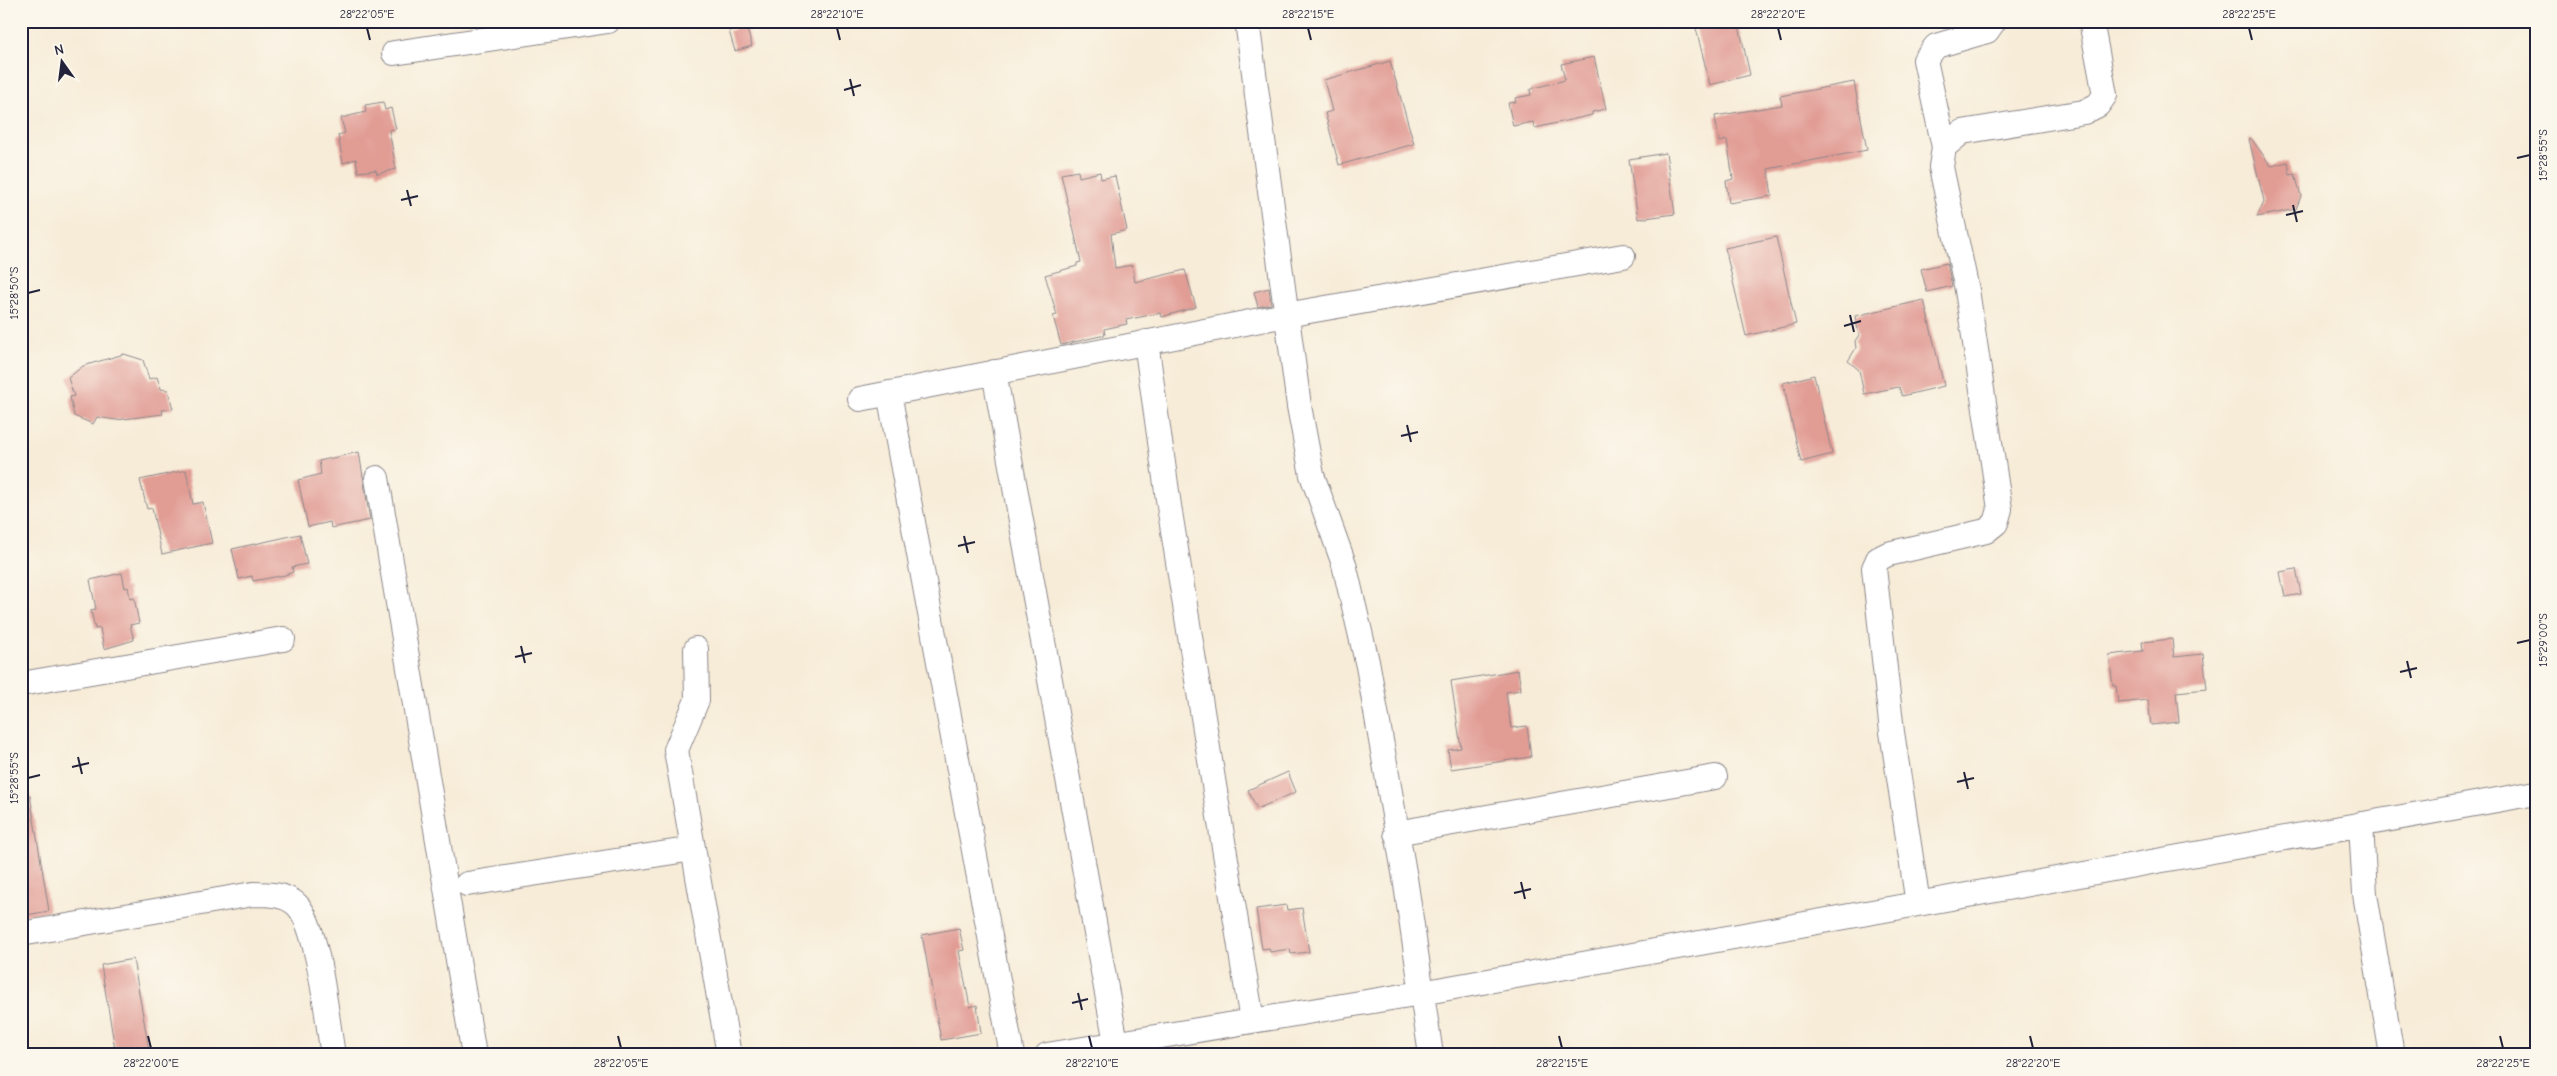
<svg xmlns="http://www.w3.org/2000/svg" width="2557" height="1076" font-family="'Comic Neue',sans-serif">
<rect width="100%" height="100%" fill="#fbf7ec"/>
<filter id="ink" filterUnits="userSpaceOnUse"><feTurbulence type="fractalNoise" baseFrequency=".02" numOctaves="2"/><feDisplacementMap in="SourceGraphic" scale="10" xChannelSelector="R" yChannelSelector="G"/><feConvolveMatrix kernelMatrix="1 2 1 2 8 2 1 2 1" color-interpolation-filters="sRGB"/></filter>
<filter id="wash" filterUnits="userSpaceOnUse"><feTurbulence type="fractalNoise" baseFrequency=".0096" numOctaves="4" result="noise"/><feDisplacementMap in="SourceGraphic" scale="20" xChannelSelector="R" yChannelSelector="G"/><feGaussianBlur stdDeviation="1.12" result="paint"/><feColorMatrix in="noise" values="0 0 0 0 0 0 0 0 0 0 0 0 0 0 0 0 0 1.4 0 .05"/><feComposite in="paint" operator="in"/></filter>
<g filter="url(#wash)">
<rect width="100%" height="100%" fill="#f7ecd8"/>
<g id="blocks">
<path fill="#e19c94" d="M1707 21H1738L1750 75 1710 85 1695 24Z
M746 26 752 46 735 51 729 31Z
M1594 57 1606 109 1592 112V115L1535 128 1533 122 1513 126 1508 103 1516 102 1515 98 1531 95 1530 90 1534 88 1565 80 1561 64Z
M1390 61 1414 144 1339 165 1325 113 1332 111 1324 80Z
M1854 82 1867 150 1768 169 1772 196 1729 203 1726 181 1733 179 1727 140 1719 142 1715 116 1782 105 1780 96Z
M383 102 385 110 391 108 396 129 389 130 396 169 377 174 376 170 358 172 356 159 343 163 338 135 345 133 341 118 366 112 365 105Z
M2251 138 2271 166 2288 162 2290 175 2295 174 2301 196 2296 209 2257 217 2264 201 2249 139Z
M1666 153 1675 214 1638 219 1629 159Z
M1078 171 1079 177 1100 172 1101 179 1115 176 1127 230 1111 234 1115 268 1132 265 1135 282 1185 270 1196 307 1162 317 1160 313 1126 320 1127 324 1104 329 1105 335 1061 345 1053 316 1057 315 1045 275 1077 266V263L1081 262 1061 174Z
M1776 237 1796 324 1746 336 1725 248Z
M1947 263 1952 286 1927 292 1921 269Z
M1269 288 1271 304 1258 307 1254 292Z
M1924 300 1944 386 1902 396 1899 387 1864 394 1859 370 1848 361 1856 348 1855 341 1859 335 1855 316Z
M124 354 143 360 149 379 157 377 161 389 168 390 173 409 162 410 163 414 116 420 97 417 93 424 74 416 70 397 74 396 68 378 83 366Z
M1814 375 1832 454 1801 462 1783 383Z
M359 452 370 520 331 528 330 522 308 527 298 480 321 474 319 461Z
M186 470 193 504 203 502 212 543 162 554 152 508 147 509 140 480Z
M300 534 307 564 292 567 293 572 285 575 253 581 252 576 239 579 232 549Z
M2296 569 2301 594 2285 597 2280 572Z
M122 573 125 588 128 587 130 599 134 598 139 623 130 625 134 640 104 649 100 628 95 629 91 610 96 609 90 580Z
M2172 639 2174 657 2203 654 2207 689 2176 692 2179 722 2151 725 2148 700 2118 703 2116 686H2113L2109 655 2143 651 2142 642Z
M1518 670 1521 690 1506 692 1511 728 1527 726 1531 757 1451 769 1448 750 1461 748 1451 681Z
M1288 772 1296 792 1257 809 1248 790Z
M30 795 49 911 21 916V796Z
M1286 905 1287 910 1302 908 1309 952 1291 954 1290 949 1270 952 1269 948 1262 949 1256 909Z
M959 928 964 950 959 951 970 1007 977 1005 981 1033 941 1040 922 935Z
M133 959 150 1055H116L101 965Z"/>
</g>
</g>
<g filter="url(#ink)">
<use href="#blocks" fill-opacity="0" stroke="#8c878a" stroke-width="1"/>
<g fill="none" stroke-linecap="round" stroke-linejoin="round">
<defs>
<path id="minor" d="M1247 21 1299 406 1312 475 1344 564 1368 666 1405 878 1431 1055
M394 53 608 21
M1944 147 1925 60 1936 46 1987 31 1994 21
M1146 342 1169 506 1252 1021
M994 372 1116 1043
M889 393 1012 1055
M860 399 1286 315 1623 256
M377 478 474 1055
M696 649 697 700 676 750 729 1055
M21 684 283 639
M2361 824 2365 894 2392 1055
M1396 833 1715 777
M467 884 693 849
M1918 904 1892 732 1874 568 1878 559 1888 554 1986 531 1996 523 2000 509 1967 290 1941 167 1944 147 1962 132 2084 112 2098 105 2105 95 2091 21
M21 934 253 894C268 894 286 894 297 905 319 928 327 1021 333 1055
M1047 1055 1421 993 2536 793"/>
</defs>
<use href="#minor" stroke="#8c878a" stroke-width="26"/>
<use href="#minor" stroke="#fff" stroke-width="24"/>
</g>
</g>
<path fill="none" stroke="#22223b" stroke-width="2" d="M367 28 370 40M837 28 840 40M1308 28 1311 40M1778 28 1781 40M2249 28 2252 40M850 79 854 96M844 90 861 85M2517 158 2530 155M407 190 411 206M401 200 418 196M2293 205 2297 222M2286 215 2303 211M28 293 40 290M1850 315 1854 332M1844 326 1861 321M1407 425 1411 442M1401 436 1418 432M964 536 968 553M958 546 975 542M2517 643 2530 640M521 646 525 663M515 657 532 653M2407 661 2411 678M2400 672 2417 668M78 757 82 774M72 767 89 763M1964 772 1968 789M28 778 40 775M1957 782 1974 778M1521 882 1525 899M1514 893 1531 889M1078 993 1082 1010M1072 1003 1088 999M148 1036 151 1048M618 1036 621 1048M1089 1036 1092 1048M1559 1036 1562 1048M2030 1036 2033 1048M2500 1036 2503 1048"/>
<rect width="2557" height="1076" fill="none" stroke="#fbf7ec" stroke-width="55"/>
<g transform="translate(62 62) rotate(346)" stroke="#fbf7ec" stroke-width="4" paint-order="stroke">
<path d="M0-4L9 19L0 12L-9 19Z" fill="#22223b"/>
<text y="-8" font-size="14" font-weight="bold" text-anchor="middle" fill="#22223b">N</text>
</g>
<rect x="28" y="28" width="2502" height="1020" fill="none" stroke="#22223b" stroke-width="2"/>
<g font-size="12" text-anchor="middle" fill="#22223b">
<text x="367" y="18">28°22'05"E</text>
<text x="837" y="18">28°22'10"E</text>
<text x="1308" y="18">28°22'15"E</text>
<text x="1778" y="18">28°22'20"E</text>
<text x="2249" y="18">28°22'25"E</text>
<text transform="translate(2543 155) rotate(-90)" y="4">15°28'55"S</text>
<text transform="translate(14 293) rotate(-90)" y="4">15°28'50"S</text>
<text transform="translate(2543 640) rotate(-90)" y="4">15°29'00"S</text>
<text transform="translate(14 778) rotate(-90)" y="4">15°28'55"S</text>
<text x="151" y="1067">28°22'00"E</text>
<text x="621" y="1067">28°22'05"E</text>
<text x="1092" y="1067">28°22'10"E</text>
<text x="1562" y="1067">28°22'15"E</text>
<text x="2033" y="1067">28°22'20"E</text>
<text x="2503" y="1067">28°22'25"E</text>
</g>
</svg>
